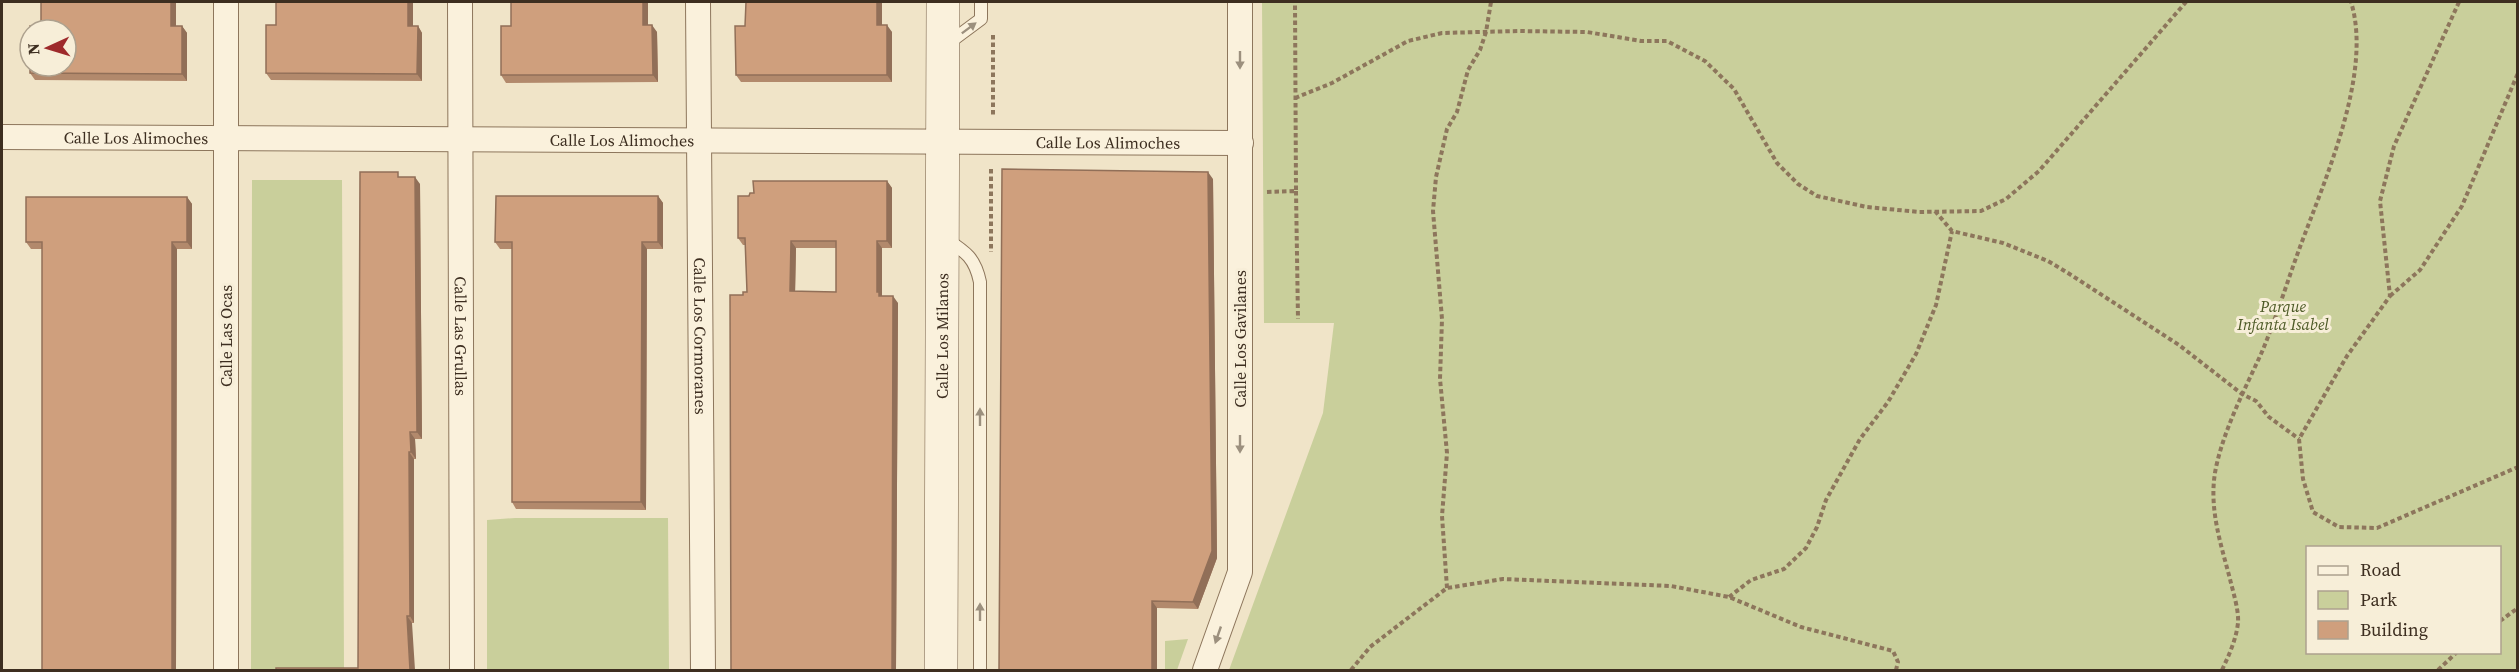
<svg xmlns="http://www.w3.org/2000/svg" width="2519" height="672" font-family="'Source Serif 4',serif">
<rect width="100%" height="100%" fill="#f0e4c8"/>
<path fill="#c9cf9b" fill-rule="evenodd" d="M1262 2H2517V670H1229L1323 413 1334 323H1264ZM2308 548H2500V652H2308Z
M252 180H342L344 670H251Z
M515 518H668L669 670H487V520Z
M1188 639 1177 670H1165V641Z"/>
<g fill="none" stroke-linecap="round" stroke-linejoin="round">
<defs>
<path id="lane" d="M946 45 981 19V2
M946 239C966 252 975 258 980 282V670"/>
<g id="street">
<path id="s1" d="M460 2 462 670"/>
<path id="s2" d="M698 2 703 670"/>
<path id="s3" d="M2 137 1241 143"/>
<path d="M226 670V2"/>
<path d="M1205 670 1240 572V2"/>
</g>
<g id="secondary">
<path id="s4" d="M941 670 943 2"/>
</g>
</defs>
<use href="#lane" stroke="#8d765c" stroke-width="14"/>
<use href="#street" stroke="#8d765c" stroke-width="26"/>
<use href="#secondary" stroke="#6f573f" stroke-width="34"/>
<path stroke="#8d765c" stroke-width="4" stroke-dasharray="4.5 3" stroke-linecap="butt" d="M2459 2 2394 146 2380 201 2390 296 2347 356 2299 439 2303 479 2313 512 2339 527 2377 528 2518 467
M993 35V115
M1295 98 1332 83 1408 41 1442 33 1518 31 1587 32 1641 41H1667L1705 61 1734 89 1777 163 1798 184 1817 196 1867 207 1919 212 1981 211 2006 199 2039 171 2186 2
M991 169V252
M1296 191 1298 319
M1267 192 1296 191 1295 2
M1935 211 1952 231 2003 243 2048 261 2068 273 2179 345 2242 394 2256 401 2269 417 2299 439
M2390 296 2420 270 2462 206 2518 73
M1447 588 1442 516 1447 453 1440 379 1442 319 1433 211 1436 177 1447 129 1457 112 1468 70 1480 50 1486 32 1491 2
M1729 597 1751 580 1784 569 1806 548 1817 527 1826 500 1860 439 1888 402 1916 354 1936 305 1952 231
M2500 621 2518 608
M1351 670 1370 647 1447 588 1503 579 1671 586 1729 597 1801 627 1893 651 1898 662 1896 670
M2222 670C2229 655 2236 640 2238 623 2239 610 2233 592 2230 579 2220 541 2207 503 2217 463 2226 425 2245 389 2261 354 2276 319 2287 282 2300 247 2325 179 2373 73 2351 2
M2438 670 2457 652"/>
<use href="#lane" stroke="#faf1dc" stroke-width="12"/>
<use href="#street" stroke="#faf1dc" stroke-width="24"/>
<use href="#secondary" stroke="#faf1dc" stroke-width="33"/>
</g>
<path fill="#b2896c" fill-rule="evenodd" d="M276 2H413V26H418L422 33V81L271 80 266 73 276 25Z
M648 25 657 32 658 82 506 83 501 75Z
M882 25 892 32V82H741L736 75 745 26Z
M176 26H182L187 33V81L35 80 30 73Z
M402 177 420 184 422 439H415L416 459H414V623H412L358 668Z
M1213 179 1217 558 1198 609 1157 608V670H999Z
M887 181 892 188V248H882V296L898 303 896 670H731L743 295 747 292 745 245H743L738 238 749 196ZM796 248H836V292L795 291Z
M658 196 663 203V249H647L646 510 516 509 512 502V249H500L495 242Z
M187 197 192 204V249H177L176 670H42V249H31L26 242Z"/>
<path fill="#916f58" d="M171 2H176V33L171 26Z
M408 2H413V33L408 26Z
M643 2H648V32L643 25Z
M877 2H882V32L877 25Z
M652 25 657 32 658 82 653 75Z
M887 25 892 32V82L887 75Z
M182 26 187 33V81L182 74Z
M418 26 422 33V81L417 74Z
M1208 172 1213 179 1217 558 1198 609 1193 602Z
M415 177 420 184 422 439 417 432Z
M887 181 892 188V248L887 241Z
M658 196 663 203V249L658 242Z
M187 197 192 204V249L187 242Z
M791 241 796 248 795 298 790 291Z
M877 241 882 248V296L884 303 877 292Z
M172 242 177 249 176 670H172Z
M642 242 647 249 646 510 641 502Z
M893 296 898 303 896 670H892Z
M410 432 415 439 416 459 411 452Z
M409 452 414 459V623L410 616Z
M1152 601 1157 608V670H1152Z
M407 616 412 623 415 670H410Z"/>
<path fill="#cf9f7d" stroke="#916f58" stroke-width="1.5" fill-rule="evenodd" d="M41 2H171V26H182V74L30 73V56V66H66V30H30V26H41Z
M276 2H408V26H418L417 74 266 73V25H276Z
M511 2H643V25H652L653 75H501V26H511Z
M746 2H877V25H887V75H736L735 26H745Z
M1002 169 1208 172 1212 551 1193 602 1152 601V670H999Z
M360 172H398V177H415L417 432H410L411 452H409L410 616H407L410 670H276V668H358Z
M753 181H887V241H877V292H879V296H893L892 670H731L730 295H743V292H747L745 238H738V196H749L750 193H754ZM791 241H836V292L790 291Z
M496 196H658V242H642L641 502H512V242H495Z
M26 197H187V242H172V670H42V242H26Z"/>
<defs><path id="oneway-solid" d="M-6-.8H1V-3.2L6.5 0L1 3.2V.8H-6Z" transform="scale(1.5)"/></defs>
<g fill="#9c907e">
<use href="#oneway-solid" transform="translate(969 28) rotate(-37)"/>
<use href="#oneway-solid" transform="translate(1240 60) rotate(90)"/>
<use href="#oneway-solid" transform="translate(980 417) rotate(-90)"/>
<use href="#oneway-solid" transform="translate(1240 444) rotate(90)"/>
<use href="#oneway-solid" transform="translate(980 612) rotate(-90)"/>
<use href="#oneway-solid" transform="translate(1218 635) rotate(109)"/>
</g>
<g text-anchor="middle" stroke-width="6" stroke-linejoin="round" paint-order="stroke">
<g font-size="16" fill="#3d2e20" stroke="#f7eed8">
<text dy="6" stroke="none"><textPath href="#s3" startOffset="134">Calle Los Alimoches</textPath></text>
<text dy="6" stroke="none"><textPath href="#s3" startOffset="620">Calle Los Alimoches</textPath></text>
<text dy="6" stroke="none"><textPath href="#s3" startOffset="1106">Calle Los Alimoches</textPath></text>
<text transform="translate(226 336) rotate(-90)" y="6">Calle Las Ocas</text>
<text dy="6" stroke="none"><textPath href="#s1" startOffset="334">Calle Las Grullas</textPath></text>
<text dy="6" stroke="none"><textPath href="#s2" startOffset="334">Calle Los Cormoranes</textPath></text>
<text dy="6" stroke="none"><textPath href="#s4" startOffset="334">Calle Los Milanos</textPath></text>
<text transform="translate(1240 339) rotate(-90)" y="6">Calle Los Gavilanes</text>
</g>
<g font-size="16" font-style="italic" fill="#4d5a26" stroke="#f7eed8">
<text x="2283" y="312">Parque<tspan x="2283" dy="18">Infanta Isabel</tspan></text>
</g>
</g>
<rect width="2519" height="672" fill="none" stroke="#3d2e20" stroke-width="6"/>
<rect x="2306" y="546" width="195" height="108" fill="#f7eed8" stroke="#ada18e" stroke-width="1.5"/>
<rect x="2318" y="566" width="30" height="9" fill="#faf1dc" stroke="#ada18e" stroke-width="1.5"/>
<text x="2360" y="576" font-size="18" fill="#3d2e20">Road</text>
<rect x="2318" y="591" width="30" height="18" fill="#c9cf9b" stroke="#ada18e" stroke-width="1.5"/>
<text x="2360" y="606" font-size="18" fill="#3d2e20">Park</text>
<rect x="2318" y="621" width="30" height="18" fill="#cf9f7d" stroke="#ada18e" stroke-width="1.5"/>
<text x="2360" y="636" font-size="18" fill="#3d2e20">Building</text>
<g transform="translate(48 48) rotate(266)"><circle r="28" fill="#f7eed8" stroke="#ada18e" stroke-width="1.5"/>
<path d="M0-4.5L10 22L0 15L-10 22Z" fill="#9e2a2b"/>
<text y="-9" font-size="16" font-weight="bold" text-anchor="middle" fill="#3d2e20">N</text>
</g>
</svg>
